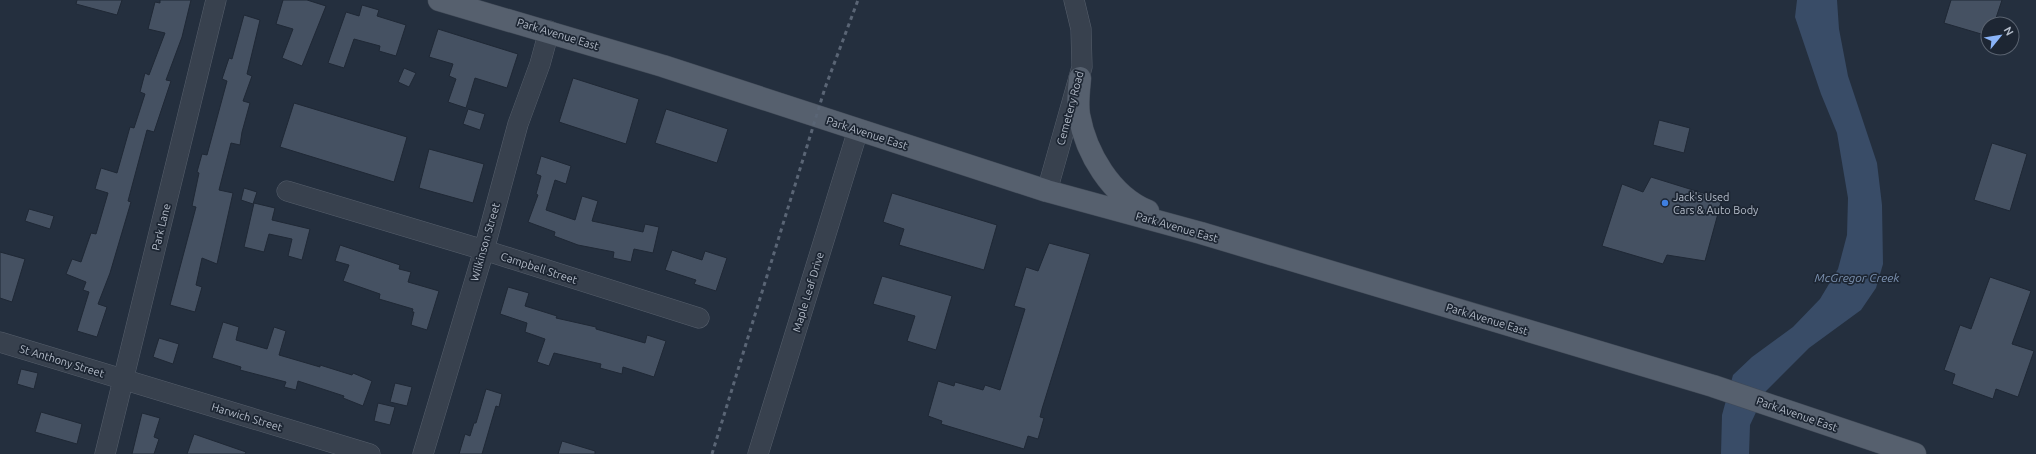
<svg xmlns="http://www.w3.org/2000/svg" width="2036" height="454" font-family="Ubuntu,sans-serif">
<rect width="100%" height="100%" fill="#242f3e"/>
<path fill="#394c67" d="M1797 0H1837L1839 29 1848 76 1877 163 1882 205 1883 264 1876 288 1861 310 1809 348 1766 391 1750 425 1749 454H1721L1722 415 1733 375 1752 357 1793 327 1820 299 1838 269 1847 235 1848 198 1837 133 1821 94 1795 17Z"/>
<path fill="#455162" stroke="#1f2835" d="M77 0H122L117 15 76 4Z
M160 0H191L182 37 166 80 171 81 154 132 147 130 128 201 131 202 110 273 98 304 107 307 97 337 77 331 89 292 83 290 86 282 66 274 72 259 81 262 91 233 96 234 108 193 95 189 101 168 117 173 130 127 134 128 145 94 140 92 145 73 149 75 165 33 148 29 155 2 160 3Z
M283 0H307L326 6 302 66 282 58 293 29 276 24Z
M1951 0H2002L1994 24H1988V36L1944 23Z
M362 5 379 10 377 16 406 25 396 56 379 51 380 46 354 39 344 68 328 63 346 12 359 16Z
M244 15 260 20 247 74 252 76 243 101 250 103 242 132 240 145 231 143 219 190 233 193 217 264 202 258 196 285 202 287 195 312 170 305 196 207 192 206 199 173 197 172 202 154 207 155 227 81 222 79 229 58 232 59Z
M438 29 518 54 507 88 475 78 466 108 448 102 456 79 449 76 453 64 429 57Z
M404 68 416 73 409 87 398 82Z
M573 78 639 99 626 144 559 122Z
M294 103 407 137 394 182 280 147Z
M468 109 485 114 480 130 463 124Z
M666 109 728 129 717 163 655 143Z
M1659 120 1690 128 1684 153 1653 145Z
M1992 143 2027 154 2010 211 1974 200Z
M429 149 484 164 473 203 419 188Z
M541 156 571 166 566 184 555 180 546 210 575 220 582 196 598 201 592 221 643 232 645 224 659 227 653 253 634 249 631 262 613 258 614 252 578 245 554 236 555 232 528 222 538 195 536 194 541 176 536 174Z
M1651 177 1722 199 1705 261 1667 255 1663 264 1602 246 1622 184 1643 192Z
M244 188 257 192 253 204 241 200Z
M892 193 997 225 984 270 899 245 904 229 883 222Z
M254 203 275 208 272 220 310 229 302 260 288 256 292 239 269 234 264 252 244 247Z
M29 209 54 216 50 229 25 221Z
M1049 243 1090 254 1042 409 1040 417 1044 418 1038 439 1028 436 1024 449 941 424 942 421 928 416 938 381 954 386 955 382 983 390 985 385 1000 390 1025 309 1014 306 1026 267 1038 271Z
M340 245 400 265 399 269 411 272 408 282 439 291 427 330 411 325 414 312H412L413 309 379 299 380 294 343 281 349 265 335 261Z
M672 250 702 260 705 251 727 258 716 291 694 284 696 280 665 270Z
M0 252 25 259 12 302 0 298Z
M882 276 952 296 936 350 907 341 915 316 873 304Z
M1990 277 2031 291 2012 344 2034 351 2018 397 1996 389 1993 399 1952 384 1955 374 1944 370 1960 325 1971 329Z
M508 287 529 293 525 306 557 316 556 318 596 327V329L645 343 647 335 666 341 654 377 623 367 622 374 600 368 601 364 554 353 549 366 537 362 545 339 525 332 527 323 500 314Z
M223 322 239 327 236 340 267 349 274 327 286 331 279 355 320 367V365L352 375 353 373 372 381 363 406 343 398 344 396 298 381 296 390 284 387 286 382 240 370 241 367 212 358Z
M159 338 179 344 173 364 153 357Z
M21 369 38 373 34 389 17 384Z
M395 383 412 387 407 406 390 402Z
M486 389 502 394 499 407 496 406 482 454H459L465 434 470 436 474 423H476Z
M378 403 395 407 390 425 374 421Z
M41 412 82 424 77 444 35 432Z
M142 413 160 418 154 437 159 439 154 454H132Z
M194 434 246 452 245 454H187Z
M562 441 595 451V454H558Z"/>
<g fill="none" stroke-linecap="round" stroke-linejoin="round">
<defs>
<path id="minor" d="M287 191 484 250 699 318
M1047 191 1082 67 1081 29 1074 0
M0 342 370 454
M105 454 216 0
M423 454 484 250 518 124 540 64 549 31
M758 454 858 130"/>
<path id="major" d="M439 0 663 66 1047 191 1201 233 1713 386 1915 454
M1080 78C1079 90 1077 104 1079 115 1086 153 1111 196 1148 211"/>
</defs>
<use href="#minor" stroke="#565f6c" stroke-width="21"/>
<use href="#major" stroke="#414a57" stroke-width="23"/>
<use href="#minor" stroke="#38414e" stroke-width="20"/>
<use href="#major" stroke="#56606e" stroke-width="22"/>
<path stroke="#5a6575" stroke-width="3" stroke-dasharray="4 4" stroke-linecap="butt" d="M712 454 825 88 858 0"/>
</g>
<circle fill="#3f7fe0" stroke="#1d2633" stroke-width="1.5" cx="1665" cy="203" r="4"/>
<g text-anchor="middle" stroke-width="3.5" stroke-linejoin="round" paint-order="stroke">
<g font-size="11" fill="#b4bcc9" stroke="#1d2633">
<text transform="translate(558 34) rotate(17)" y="4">Park Avenue East</text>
<text transform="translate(1070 108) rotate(-75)" y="4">Cemetery Road</text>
<text transform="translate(867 133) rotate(18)" y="4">Park Avenue East</text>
<text transform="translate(161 227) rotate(-76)" y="4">Park Lane</text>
<text transform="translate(1177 227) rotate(16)" y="4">Park Avenue East</text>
<text transform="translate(485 242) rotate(-74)" y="4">Wilkinson Street</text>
<text transform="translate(539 268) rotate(18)" y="4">Campbell Street</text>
<text transform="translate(808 292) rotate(-73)" y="4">Maple Leaf Drive</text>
<text transform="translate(1487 319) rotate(17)" y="4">Park Avenue East</text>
<text transform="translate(62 361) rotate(17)" y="4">St Anthony Street</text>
<text transform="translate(1797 414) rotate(19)" y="4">Park Avenue East</text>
<text transform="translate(247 417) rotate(17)" y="4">Harwich Street</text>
</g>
<g font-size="11" fill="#b4bcc9" stroke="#1d2633" text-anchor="start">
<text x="1673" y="201">Jack's Used<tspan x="1673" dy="13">Cars &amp; Auto Body</tspan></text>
</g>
<g font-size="12" font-style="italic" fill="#7c92b1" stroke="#1d2633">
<text x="1857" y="282">McGregor Creek</text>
</g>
</g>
<g transform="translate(2000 36) rotate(60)"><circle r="19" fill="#1d2633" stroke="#59626f"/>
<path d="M0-3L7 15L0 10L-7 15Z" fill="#8ab4f8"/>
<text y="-6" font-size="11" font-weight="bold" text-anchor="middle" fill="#b4bcc9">N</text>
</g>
</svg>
